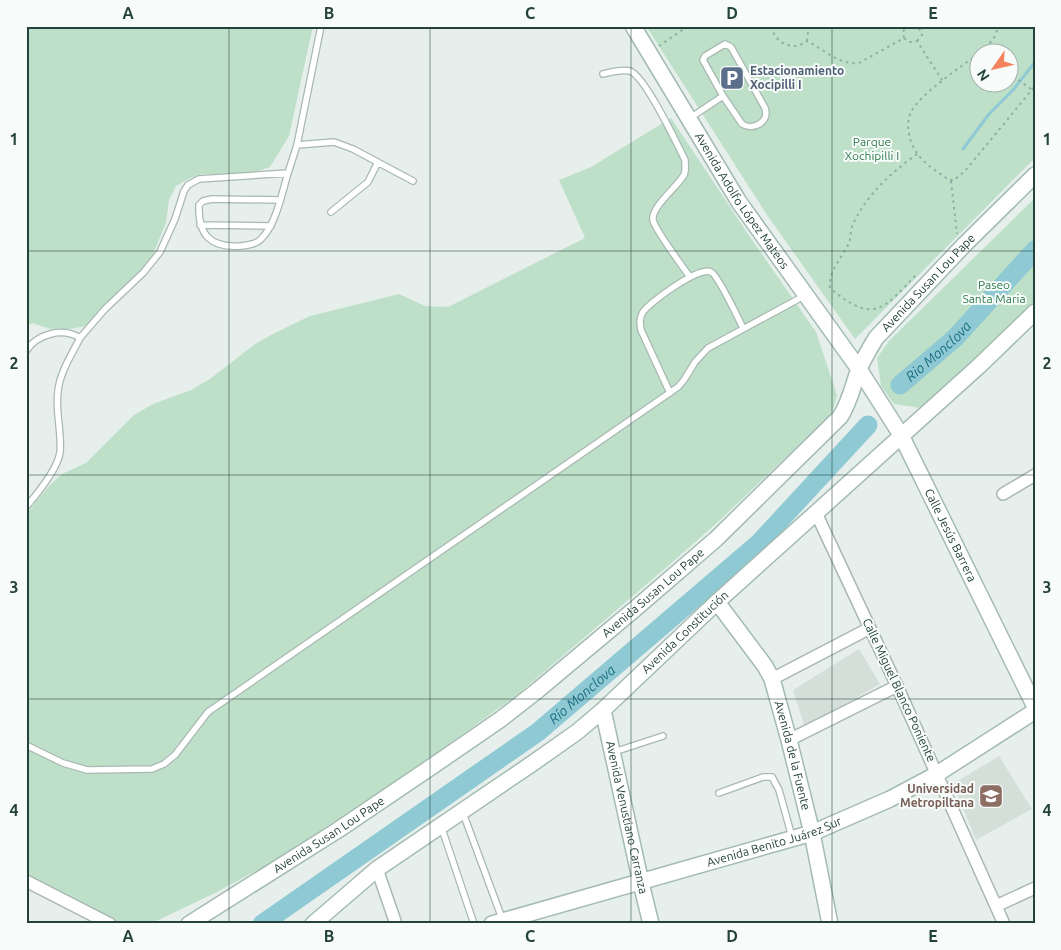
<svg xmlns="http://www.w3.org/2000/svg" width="1061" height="950" font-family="Ubuntu,sans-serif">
<rect width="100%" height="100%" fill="#e6efeb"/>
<path fill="#d4dfda" d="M859 649 880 684 805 728 793 690Z
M999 756 1032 809 976 840 953 784Z"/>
<path fill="#bfe0c8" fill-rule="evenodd" d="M26 26H313L289 136 270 167 249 174H202L188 179 176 186 169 200 166 223 149 264 87 326 57 331 32 323 26 327Z
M646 26H1035V158L855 339 767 215ZM978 52H1008V82H978Z
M671 118 748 234 816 332 837 395 833 410 827 418 719 521 668 566 517 695 424 762 278 859 215 893 150 924H121L26 878V514L50 485 62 474 86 463 134 415 153 404 191 390 210 379 255 344 273 334 310 316 399 294 425 306 448 307 585 238 559 180 591 167Z
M1035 198V304L982 355 921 408 894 404 881 386 877 358 889 341Z"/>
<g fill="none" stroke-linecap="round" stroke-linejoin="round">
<path stroke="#8ec9d4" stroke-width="3" d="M963 149 989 114 1013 90 1035 62"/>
<g stroke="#8ec9d4" stroke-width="19">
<path id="s1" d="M900 385 955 338 1035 250"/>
<path id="s2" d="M262 924 538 732 759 543 868 425"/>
</g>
<defs>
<path id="lane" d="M603 74C611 72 622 69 630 71 645 76 677 144 685 160 685 165 686 171 684 175 677 187 651 207 653 220 655 230 683 267 690 277
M690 118 723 96 703 60 705 56 725 44 731 47 765 108C770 122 753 131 742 124L723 96
M297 145 334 142 353 149 413 181
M280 200 212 199 203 201 199 205C198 235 210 248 241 246 249 245 257 244 262 238 276 224 282 193 288 173
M331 212 368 182 378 162
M200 225 271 226
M26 351C37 334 62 327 80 338L105 309 143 273 160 252 175 219 184 191 188 185 199 179 288 173 297 145 321 26
M670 393 641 330C640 324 639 318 643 312 650 302 699 266 711 272 718 275 738 318 743 328
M26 507C38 493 58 469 60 452 62 432 55 411 58 391 60 372 72 354 80 338
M26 745 63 763 87 770 152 769 164 764 175 755 208 712 678 387 684 380 695 362 708 348 804 296
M614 752 663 736
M719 793 763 777H772L779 790 792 837
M463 813 503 921
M441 826 474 924"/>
<path id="street" d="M1003 494 1035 475
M816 513 897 686 1004 924
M772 679 870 628
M789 740 897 686
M377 869 396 924
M26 881 110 924
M996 906 1035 888"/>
<g id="secondary">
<path id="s3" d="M633 26 739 202 859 369 901 435 1035 707"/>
<path id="s4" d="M717 602 765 666 772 679 789 740 812 833 830 924"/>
<path id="s5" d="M603 710 641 883 651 924"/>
<path id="s6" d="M189 924 338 830 440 761 501 719 538 690 636 608 716 539 840 417C850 402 853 385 859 369 864 358 870 348 876 338L964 245 1035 175"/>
<path id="s7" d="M313 924 377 869 533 763 577 732 603 710 717 602 979 366 1035 312"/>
<path id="s8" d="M492 924 812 833 890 799 937 774 1035 711"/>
</g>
</defs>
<use href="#lane" stroke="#a8b8b2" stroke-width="8"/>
<use href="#street" stroke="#a8b8b2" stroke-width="14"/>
<use href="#secondary" stroke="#a4bbb3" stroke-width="18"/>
<path stroke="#86b3a5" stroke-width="2" stroke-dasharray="2.5 4" stroke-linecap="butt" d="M773 26 774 35C783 46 795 50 807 41 823 49 841 66 859 63L904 38
M806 26 808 32 807 41
M921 29 925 26
M904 38 910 42 917 41 942 80
M904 38 903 32 906 26
M917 41 922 35 918 26
M659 46 688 26
M980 52 993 40 999 26
M978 54C962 66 920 94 911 112 905 124 909 142 917 153 924 164 938 172 949 180H954L965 171 1035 86
M1008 72 1031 89
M917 154C891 173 867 194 853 224 850 230 851 237 849 243 842 258 828 271 830 288 875 326 884 308 918 273
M951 181 957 234"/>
<use href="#lane" stroke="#fff" stroke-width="5.5"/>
<use href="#street" stroke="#fff" stroke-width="11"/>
<use href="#secondary" stroke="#fff" stroke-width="15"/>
</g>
<path fill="none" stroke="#24423a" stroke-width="1" stroke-opacity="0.55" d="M229 26V924M430 26V924M631 26V924M832 26V924M26 251H1035M26 475H1035M26 699H1035"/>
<defs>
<symbol id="parking-square" viewBox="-11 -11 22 22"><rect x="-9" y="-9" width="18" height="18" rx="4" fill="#5c6f8a" stroke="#f7fbf9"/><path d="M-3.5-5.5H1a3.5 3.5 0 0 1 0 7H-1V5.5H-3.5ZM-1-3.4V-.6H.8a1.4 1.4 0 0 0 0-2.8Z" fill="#fff"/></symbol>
<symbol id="university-square" viewBox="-11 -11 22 22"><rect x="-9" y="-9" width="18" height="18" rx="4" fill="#8d6e63" stroke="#f7fbf9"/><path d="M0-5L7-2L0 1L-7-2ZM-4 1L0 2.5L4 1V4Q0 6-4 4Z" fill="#fff"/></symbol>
</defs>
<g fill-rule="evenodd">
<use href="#parking-square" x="718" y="64" width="28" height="28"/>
<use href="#university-square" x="977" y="782" width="28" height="28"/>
</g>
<g text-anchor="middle" stroke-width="4" stroke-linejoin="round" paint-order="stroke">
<g font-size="12" font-weight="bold" fill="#4e5e75" stroke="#f7fbf9" text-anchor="start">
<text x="750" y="75">Estacionamiento<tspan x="750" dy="14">Xocipilli I</tspan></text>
</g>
<g font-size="12" fill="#2d7a4b" stroke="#f7fbf9">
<text x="872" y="146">Parque<tspan x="872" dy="14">Xochipilli I</tspan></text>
<text x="994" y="289">Paseo<tspan x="994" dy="14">Santa Maria</tspan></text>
</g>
<g font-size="12" fill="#24423a" stroke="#f7fbf9">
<text dy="4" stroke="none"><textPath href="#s3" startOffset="206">Avenida Adolfo López Mateos</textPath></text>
<text dy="4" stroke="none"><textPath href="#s6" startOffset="991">Avenida Susan Lou Pape</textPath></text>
<text dy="4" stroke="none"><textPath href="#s3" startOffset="601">Calle Jesús Barrera</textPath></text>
<text dy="4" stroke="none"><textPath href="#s6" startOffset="571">Avenida Susan Lou Pape</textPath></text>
<text dy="4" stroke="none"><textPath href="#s7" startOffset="474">Avenida Constitución</textPath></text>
<text transform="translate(899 690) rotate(65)" y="4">Calle Miguel Blanco Poniente</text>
<text dy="4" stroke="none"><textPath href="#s4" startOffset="174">Avenida de la Fuente</textPath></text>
<text dy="4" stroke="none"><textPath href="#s5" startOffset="110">Avenida Venustiano Carranza</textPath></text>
<text dy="4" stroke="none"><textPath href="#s6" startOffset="166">Avenida Susan Lou Pape</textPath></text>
<text dy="4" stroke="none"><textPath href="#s8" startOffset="294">Avenida Benito Juárez Sur</textPath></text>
</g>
<g font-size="12" font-weight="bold" fill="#785e54" stroke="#f7fbf9" text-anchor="end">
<text x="974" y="793">Universidad<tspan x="974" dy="14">Metropiltana</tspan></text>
</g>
<g font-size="14" font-style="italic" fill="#1c6f80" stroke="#f7fbf9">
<text dy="5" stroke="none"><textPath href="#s1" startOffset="51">Rio Monclova</textPath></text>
<text dy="5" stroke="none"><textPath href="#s2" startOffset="394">Río Monclova</textPath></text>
</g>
</g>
<rect width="1061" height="950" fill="none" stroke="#f7fbf9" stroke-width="55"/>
<g transform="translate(994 68) rotate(236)"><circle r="24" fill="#f7fbf9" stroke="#a3b1ad"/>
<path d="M0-4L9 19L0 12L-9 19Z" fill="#f4845f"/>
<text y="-8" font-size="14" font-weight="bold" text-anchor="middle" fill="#24423a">N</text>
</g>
<rect x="28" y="28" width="1006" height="894" fill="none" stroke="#24423a" stroke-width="2"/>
<g font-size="16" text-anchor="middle" font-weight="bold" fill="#24423a">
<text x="128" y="19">A</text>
<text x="329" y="19">B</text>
<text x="530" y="19">C</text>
<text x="732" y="19">D</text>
<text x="933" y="19">E</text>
<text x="14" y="145">1</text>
<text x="1047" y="145">1</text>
<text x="14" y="369">2</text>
<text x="1047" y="369">2</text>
<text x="14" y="593">3</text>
<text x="1047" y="593">3</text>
<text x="14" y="816">4</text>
<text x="1047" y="816">4</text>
<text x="128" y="942">A</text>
<text x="329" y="942">B</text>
<text x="530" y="942">C</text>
<text x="732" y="942">D</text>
<text x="933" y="942">E</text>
</g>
</svg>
